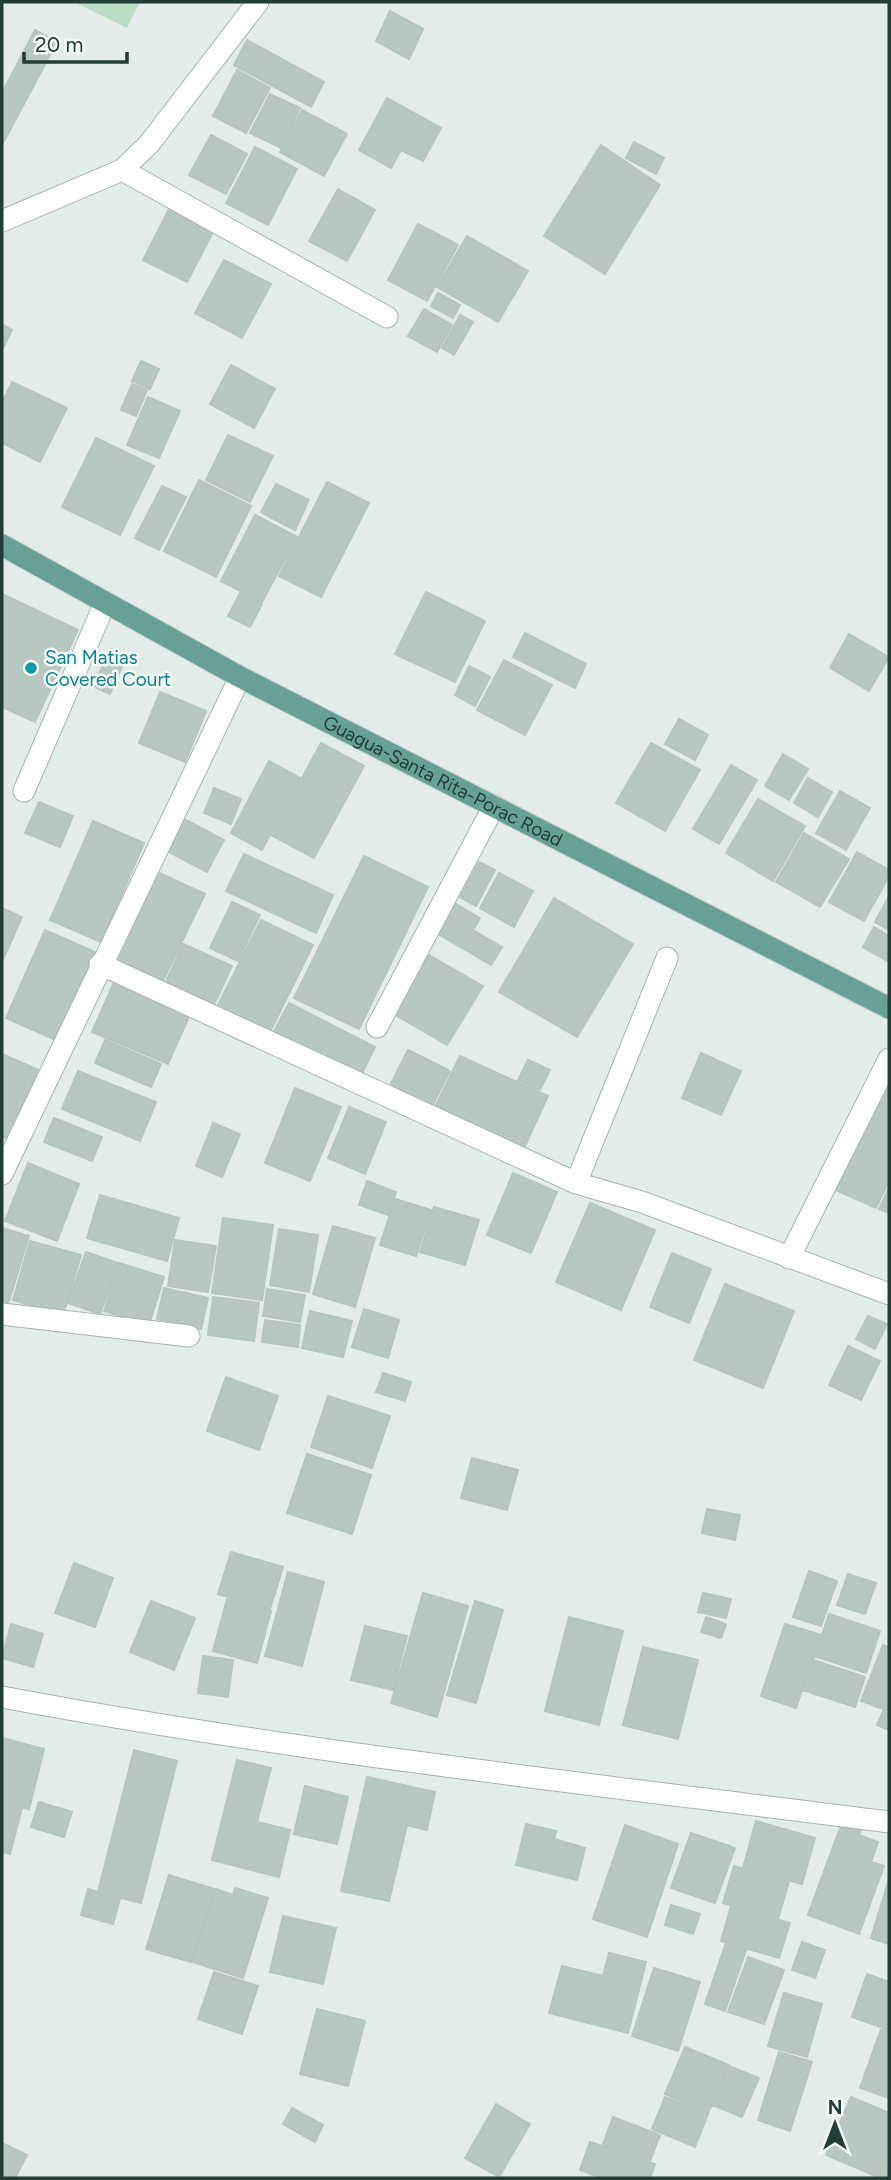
<svg xmlns="http://www.w3.org/2000/svg" width="891" height="2180" font-family="Figtree,sans-serif">
<rect width="100%" height="100%" fill="#e2ece8"/>
<path fill="#bbddc6" d="M74 2H140L127 28Z"/>
<path fill="#b7c7c1" stroke="#b5c6bf" stroke-width="2" d="M390 11 423 29 409 59 376 41Z
M35 30 57 42 2 145V93Z
M247 40 324 82 311 107 234 65Z
M237 70 270 88 246 133 213 116Z
M270 94 300 108 281 148 250 133Z
M387 98 441 128 423 161 401 150 391 168 359 150Z
M302 110 347 134 324 176 280 152Z
M211 135 247 154 226 194 189 175Z
M634 142 664 158 656 174 626 158Z
M601 145 660 185 605 274 544 236Z
M255 147 297 169 268 225 226 203Z
M338 189 375 210 347 261 309 241Z
M169 209 213 232 187 282 143 260Z
M418 224 458 245 427 301 388 280Z
M467 236 528 271 498 322 437 287Z
M224 260 271 284 242 338 195 313Z
M438 293 460 305 453 318 431 306Z
M424 309 452 325 437 352 408 336Z
M460 315 473 322 454 355 442 348Z
M2 324 12 330 2 350Z
M141 361 159 369 150 389 132 381Z
M231 365 275 389 254 428 210 404Z
M12 382 67 408 40 462 2 443V403Z
M132 384 147 390 136 416 121 410Z
M148 397 180 411 159 458 127 445Z
M228 435 273 456 250 502 206 480Z
M96 438 154 466 120 535 62 507Z
M199 480 251 506 216 577 164 551Z
M327 482 369 503 321 597 279 576Z
M276 484 309 500 295 530 261 512Z
M162 486 186 497 159 550 135 538Z
M255 515 297 537 262 602 221 581Z
M426 592 485 621 455 682 395 654Z
M240 593 262 604 250 627 228 616Z
M2 594 78 630 35 722 2 707Z
M525 633 586 664 575 688 513 657Z
M849 634 889 657 869 691 830 668Z
M111 649 127 655 110 694 93 686Z
M504 660 552 685 525 735 477 710Z
M469 666 490 677 475 706 455 695Z
M160 692 206 711 185 762 139 743Z
M679 719 708 735 695 760 665 744Z
M321 743 364 766 314 858 271 835Z
M651 743 700 770 665 831 616 803Z
M783 754 808 769 789 800 765 786Z
M269 761 300 778 262 850 231 833Z
M731 765 757 780 719 844 693 829Z
M808 778 832 792 818 817 794 803Z
M214 788 241 799 231 824 204 813Z
M840 791 870 808 846 850 816 833Z
M758 799 805 826 773 881 726 853Z
M39 802 73 816 60 847 25 833Z
M182 818 224 840 207 872 165 850Z
M93 821 144 843 101 942 50 920Z
M804 833 849 859 820 907 776 882Z
M857 852 889 870V876L864 921 829 902Z
M244 854 333 895 316 933 226 891Z
M364 856 428 887 359 1029 294 998Z
M479 862 495 870 476 906 460 897Z
M155 871 205 894 161 985 111 961Z
M499 873 533 891 514 927 480 908Z
M889 896V930L875 922Z
M554 898 633 944 577 1037 499 992Z
M451 901 480 918 473 930 502 947 491 965 433 931Z
M232 902 260 915 238 961 210 948Z
M2 908 22 917 2 962Z
M261 920 313 945 269 1034 216 1009Z
M874 927 889 936V962L863 947Z
M45 930 97 953 58 1041 6 1018Z
M183 944 232 966 213 1007 164 986Z
M429 955 483 986 447 1045 394 1014Z
M115 980 191 1012 168 1064 92 1032Z
M289 1003 375 1047 358 1081 271 1037Z
M105 1040 161 1064 151 1087 95 1063Z
M408 1050 450 1071 429 1112 387 1091Z
M701 1053 741 1071 721 1115 682 1098Z
M2 1054 43 1072 13 1141 2 1136Z
M460 1056 548 1096 520 1157 431 1115Z
M528 1060 550 1070 540 1090 518 1080Z
M78 1071 156 1102 140 1141 62 1109Z
M889 1078V1181L876 1208 833 1189Z
M295 1088 341 1107 310 1181 265 1163Z
M349 1107 386 1122 365 1174 328 1158Z
M54 1118 102 1137 92 1161 44 1142Z
M213 1123 240 1134 222 1177 196 1166Z
M28 1163 79 1184 57 1241 5 1221Z
M513 1173 557 1192 531 1253 487 1235Z
M367 1181 396 1192 388 1215 359 1205Z
M889 1188V1213L879 1209Z
M100 1195 179 1218 167 1261 87 1238Z
M395 1199 431 1210 416 1256 380 1245Z
M590 1203 655 1230 621 1310 556 1282Z
M434 1207 479 1220 465 1265 420 1252Z
M223 1218 273 1225 262 1300 212 1293Z
M333 1226 375 1238 355 1307 313 1294Z
M2 1228 29 1236 7 1307 2 1305Z
M279 1229 318 1235 309 1292 270 1285Z
M175 1240 216 1246 208 1292 168 1286Z
M30 1241 81 1255 63 1315 13 1300Z
M86 1252 118 1263 100 1314 68 1303Z
M672 1253 711 1269 689 1323 650 1307Z
M119 1263 164 1277 149 1325 104 1311Z
M725 1284 794 1311 763 1388 694 1360Z
M164 1288 208 1298 201 1329 157 1319Z
M267 1289 305 1295 300 1322 263 1316Z
M213 1297 259 1303 254 1341 208 1335Z
M364 1309 399 1320 388 1358 352 1347Z
M310 1311 352 1321 343 1357 302 1348Z
M868 1316 887 1324 875 1349 856 1339Z
M265 1320 300 1325 298 1347 262 1342Z
M848 1346 880 1361 861 1400 829 1385Z
M383 1373 411 1382 405 1401 376 1392Z
M226 1377 278 1396 259 1450 207 1431Z
M328 1396 390 1416 372 1468 311 1447Z
M307 1454 371 1475 352 1534 287 1513Z
M472 1458 518 1470 507 1510 461 1498Z
M707 1509 740 1515 735 1540 702 1533Z
M231 1552 283 1567 270 1609 218 1594Z
M74 1563 113 1578 95 1627 55 1613Z
M809 1571 837 1581 821 1626 793 1617Z
M288 1572 324 1582 302 1666 265 1656Z
M848 1574 876 1583 865 1614 837 1605Z
M423 1593 468 1606 437 1717 391 1703Z
M703 1593 731 1599 726 1618 698 1612Z
M227 1599 271 1611 257 1663 213 1651Z
M151 1601 195 1618 174 1670 130 1652Z
M475 1601 503 1610 476 1703 447 1695Z
M829 1614 880 1631 866 1673 815 1656Z
M569 1617 623 1631 599 1725 545 1711Z
M706 1617 726 1624 721 1638 701 1632Z
M11 1624 43 1634 33 1667 2 1658Z
M785 1624 821 1635 796 1708 761 1696Z
M365 1626 407 1636 393 1690 351 1680Z
M883 1645 889 1647V1711L861 1701Z
M643 1647 698 1660 678 1739 623 1725Z
M203 1656 233 1660 228 1697 198 1693Z
M813 1660 865 1677 855 1707 803 1690Z
M883 1711 889 1714V1730L877 1725Z
M2 1738 44 1749 29 1809 2 1802Z
M134 1750 177 1761 141 1903 98 1892Z
M237 1760 271 1768 257 1822 290 1830 279 1877 212 1860Z
M367 1777 435 1792 427 1830 407 1825 389 1901 341 1891Z
M305 1786 348 1797 337 1844 294 1834Z
M39 1802 72 1812 64 1837 31 1827Z
M2 1803 22 1808 10 1854 2 1852Z
M843 1820 862 1826 859 1835 878 1842 871 1862 884 1866 859 1934 808 1915Z
M756 1821 815 1838 802 1884 743 1868Z
M526 1824 556 1831 554 1839 585 1848 577 1880 516 1865Z
M625 1825 678 1844 647 1937 593 1919Z
M691 1833 735 1848 715 1903 671 1888Z
M734 1866 789 1882 778 1919 723 1903Z
M169 1875 214 1889 191 1962 146 1949Z
M889 1879V1944L871 1938Z
M235 1888 268 1898 243 1978 193 1962 216 1889 233 1895Z
M88 1889 120 1899 113 1924 81 1915Z
M671 1905 700 1914 693 1934 665 1925Z
M731 1906 790 1923 779 1958 721 1941Z
M283 1916 336 1928 323 1984 270 1972Z
M802 1942 825 1950 815 1978 792 1970Z
M726 1943 746 1950 725 2011 705 2004Z
M609 1953 646 1962 628 2033 549 2013 562 1966 603 1976Z
M748 1957 784 1970 764 2024 728 2012Z
M654 1968 700 1982 678 2051 632 2036Z
M214 1972 258 1986 242 2034 198 2019Z
M867 1974 889 1982V2030L852 2017Z
M784 1993 822 2004 807 2057 768 2046Z
M317 2009 365 2021 348 2086 300 2074Z
M881 2029 889 2032V2098L860 2088Z
M685 2047 729 2065 708 2113 665 2094Z
M779 2052 812 2062 790 2131 758 2120Z
M729 2066 759 2078 742 2117 712 2105Z
M665 2097 708 2114 695 2147 652 2129Z
M851 2097 889 2113V2150L878 2177 826 2155Z
M496 2104 530 2124 499 2177 465 2158Z
M292 2108 323 2125 315 2142 283 2124Z
M613 2117 660 2135 650 2161 603 2144Z
M590 2142 627 2154 618 2178H602L580 2170Z
M2 2143 27 2155 15 2178H2Z
M889 2154V2178H879Z
M629 2155 655 2164 650 2178H620Z"/>
<g fill="none" stroke-linecap="round" stroke-linejoin="round">
<defs>
<path id="minor" d="M122 170 387 317
M2 221 122 170 149 144 258 2
M24 791 105 603
M100 964 576 1183 642 1202 889 1294
M377 1027 494 806
M2 1174 240 677
M576 1183 667 958
M789 1258 889 1059
M2 1314 189 1336
M2 1697C295 1752 593 1784 889 1822"/>
<g id="major">
<path id="s1" d="M2 545 240 677 889 1008"/>
</g>
</defs>
<use href="#minor" stroke="#a5b4af" stroke-width="23"/>
<use href="#major" stroke="#c1c9c7" stroke-width="23"/>
<use href="#minor" stroke="#fff" stroke-width="21"/>
<use href="#major" stroke="#67a195" stroke-width="21"/>
</g>
<circle fill="#0f9aa8" stroke="#f3f9f6" stroke-width="2.5" cx="31" cy="668" r="7"/>
<g text-anchor="middle" stroke-width="5" stroke-linejoin="round" paint-order="stroke">
<g font-size="19" fill="#0d838f" stroke="#f3f9f6" text-anchor="start">
<text x="45" y="664">San Matias<tspan x="45" dy="22">Covered Court</tspan></text>
</g>
<g font-size="19" fill="#223d37" stroke="#f3f9f6">
<text dy="7" stroke="none"><textPath href="#s1" startOffset="500">Guagua-Santa Rita-Porac Road</textPath></text>
</g>
</g>
<rect width="891" height="2180" fill="none" stroke="#223d37" stroke-width="7"/>
<g transform="translate(835 2124)" stroke="#f3f9f6" stroke-width="5" paint-order="stroke">
<path d="M0-5L12 26L0 18L-12 26Z" fill="#223d37"/>
<text y="-10" font-size="19" font-weight="bold" text-anchor="middle" fill="#223d37">N</text>
</g>
<path d="M24 52v10h103v-10" fill="none" stroke="#223d37" stroke-width="3.5"/>
<text x="35" y="52" font-size="21" fill="#223d37" stroke="#f3f9f6" stroke-width="5" paint-order="stroke">20 m</text>
</svg>
